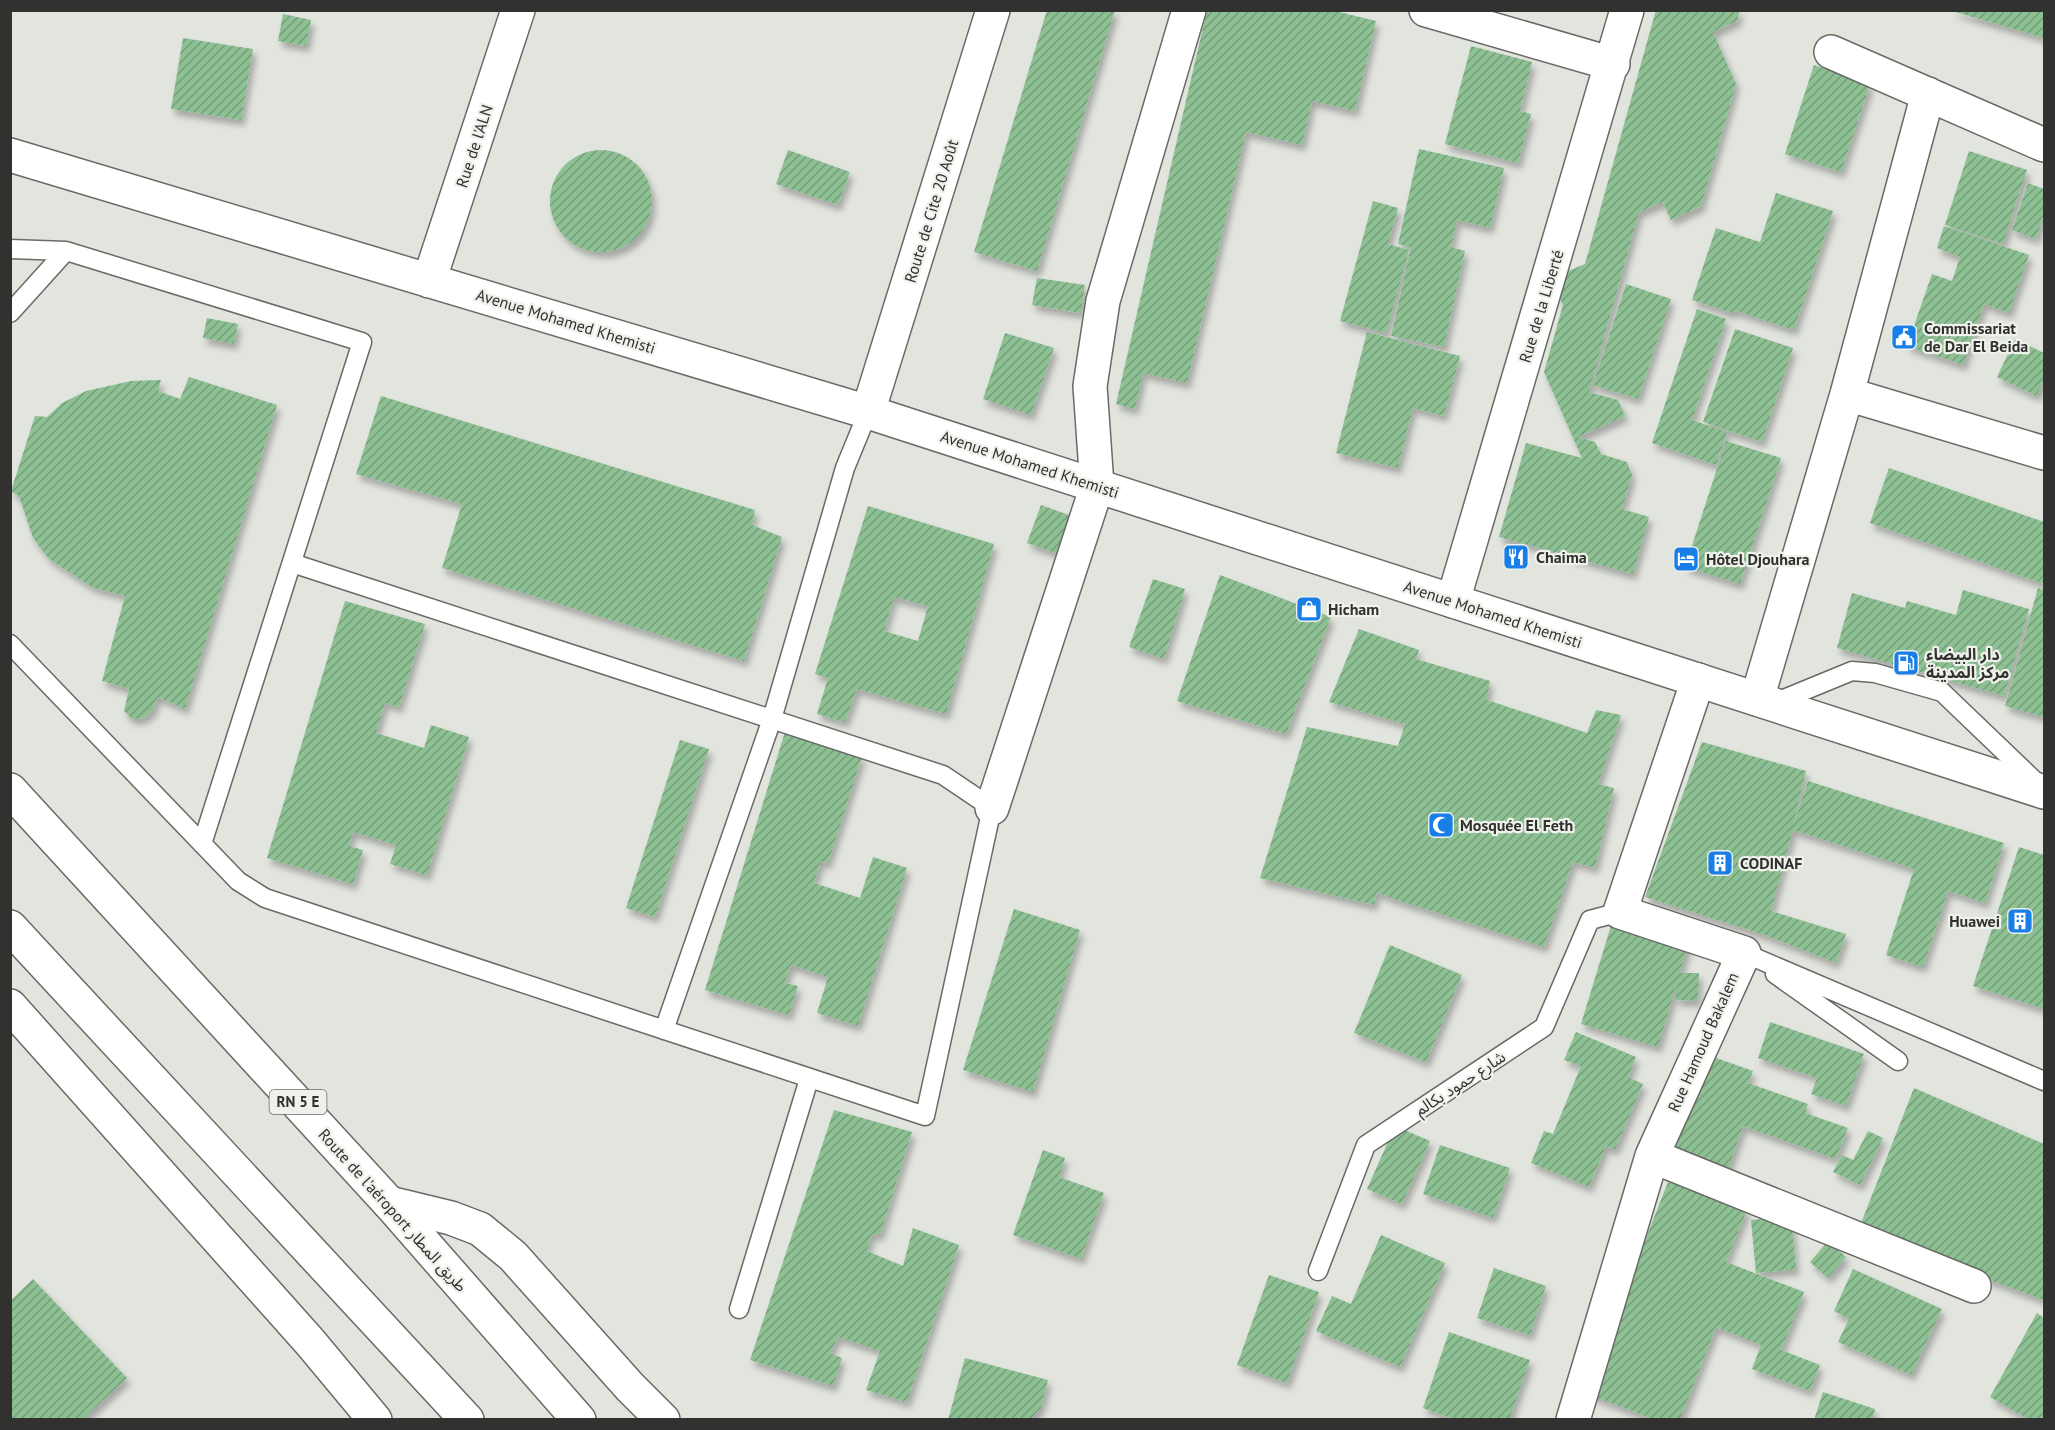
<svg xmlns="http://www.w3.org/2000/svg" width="2055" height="1430" font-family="'PT Sans','Noto Sans Arabic',sans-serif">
<defs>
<pattern id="building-hatch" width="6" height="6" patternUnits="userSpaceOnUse" patternTransform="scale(1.5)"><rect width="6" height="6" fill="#8dc194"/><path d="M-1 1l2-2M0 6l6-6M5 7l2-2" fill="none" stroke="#749d79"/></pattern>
<filter id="shadow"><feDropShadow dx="3.5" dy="6" stdDeviation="3" flood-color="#0004"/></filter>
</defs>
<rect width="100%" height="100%" fill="#e2e4de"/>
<path fill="url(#building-hatch)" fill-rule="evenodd" filter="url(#shadow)" d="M1047 10H1115L1037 271 974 252Z
M1207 10H1331L1376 21 1355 111 1312 101 1302 145 1246 132 1187 383 1143 373 1135 409 1116 404Z
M1656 10H1740L1737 21 1713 32 1736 84 1701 206 1671 220 1663 202 1639 212 1589 392 1618 400 1625 416 1578 437 1595 442 1601 454 1627 462 1632 475 1622 509 1649 517 1633 574 1499 537 1526 443 1582 458 1544 372 1563 305 1551 278 1585 264Z
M1953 10H2044V38L1952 11Z
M283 14 311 20 306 46 278 41Z
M183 38 253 49 241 120 171 109Z
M1471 46 1532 62 1520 111 1531 114 1518 163 1445 144Z
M1814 65 1870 84 1841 172 1785 154Z
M1419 149 1504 168 1490 228 1457 220 1451 247 1465 251 1444 347 1391 336 1411 247 1398 244Z
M788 150 850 172 838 205 776 184Z
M550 201a51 51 0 1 1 102 0a51 51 0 1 1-102 0Z
M1969 151 2027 170 2003 244 1945 225Z
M2028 183 2044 189V214L2036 239 2012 230Z
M1776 193 1833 211 1794 330 1734 310 1732 313 1692 300 1716 228 1760 242Z
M1373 201 1398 208 1388 244 1409 250 1386 333 1340 321Z
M1944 226 2029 255 2009 313 1984 304 1963 365 1907 346 1932 274 1952 281 1960 257 1937 248Z
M1037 278 1085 285 1081 313 1032 305Z
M1626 284 1671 299 1638 399 1593 385Z
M1697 309 1726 319 1692 420 1727 432 1716 465 1652 443Z
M207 318 238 324 234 344 203 338Z
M1735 329 1793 348 1762 442 1703 422Z
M1367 332 1460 356 1444 416 1413 408 1398 468 1336 453Z
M1005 333 1054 348 1031 415 983 399Z
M2015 339 2044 353V380L2037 396 1997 377Z
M189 377 277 405 185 709 158 697 153 710 144 718 132 719 124 711 129 689 102 681 125 596 92 587 49 559 33 538 19 496 11 491 35 416 47 417 62 403 86 391 131 381 161 380 158 391 180 399Z
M381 396 755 510 752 525 782 537 744 661 442 568 462 504 356 474Z
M1726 441 1781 458 1740 584 1685 567Z
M1889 468 2044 522V584L1870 523Z
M1041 505 1080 519 1067 557 1027 543Z
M868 506 994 544 946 714 857 689 845 722 817 714 828 678 815 674ZM894 597 928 606 918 641 884 631Z
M1220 575 1331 617 1286 734 1177 701Z
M1153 579 1185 589 1164 659 1129 647Z
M2038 588 2044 590V717L2005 706Z
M1963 590 2029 609 2004 696 1837 648 1852 593 1905 608 1907 601 1956 615Z
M345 601 425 624 399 707 385 703 376 733 424 748 431 725 469 737 427 875 390 864 396 845 353 832 349 846 363 850 353 884 267 858Z
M1359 629 1419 650 1416 659 1490 681 1487 700 1587 733 1596 710 1621 715 1598 784 1614 788 1595 868 1573 862 1544 947 1394 899 1377 892 1374 905 1260 878 1307 727 1398 746 1405 724 1329 702Z
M785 732 862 756 828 863 821 861 814 883 860 898 873 857 907 868 858 1026 817 1013 828 977 791 965 785 983 798 986 789 1015 705 990Z
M680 740 709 749 655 917 626 908Z
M1702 742 1806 771 1793 826 1808 781 2004 843 1985 903 1948 891 1923 967 1886 955 1914 869 1793 830 1771 911 1846 934 1836 963 1765 935 1645 897Z
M2019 847 2044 855V1009L1973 986Z
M1014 909 1080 930 1033 1092 963 1070Z
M1614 916 1690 938 1680 973H1699L1698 1001 1676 1000V986L1658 1047 1581 1024Z
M1390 945 1462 975 1426 1062 1354 1033Z
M1770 1022 1864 1054 1846 1106 1811 1094 1817 1078 1758 1058Z
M1576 1032 1636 1057 1628 1077 1643 1084 1615 1150 1606 1146 1589 1187 1531 1163 1544 1131 1553 1134 1581 1066 1564 1060Z
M1705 1054 1753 1071 1748 1083 1808 1104 1805 1113 1848 1128 1836 1159 1743 1126 1725 1178 1668 1158Z
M1914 1088 2044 1144V1300L1858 1231Z
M834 1110 912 1132 880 1235 872 1234 867 1251 903 1266 913 1228 959 1245 907 1402 866 1390 880 1351 838 1337 830 1353 842 1358 833 1386 750 1360Z
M1395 1126 1430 1141 1402 1204 1367 1189Z
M1868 1131 1883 1138 1860 1185 1833 1172 1842 1155 1853 1160Z
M1440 1145 1510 1168 1493 1218 1423 1194Z
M1043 1150 1065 1158 1059 1177 1104 1193 1081 1259 1013 1235Z
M1668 1182 1747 1210 1726 1262 1804 1292 1781 1350 1820 1365 1810 1391 1752 1369 1761 1345 1716 1327 1680 1420H1655L1585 1393Z
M1791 1216 1796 1269 1756 1273 1751 1220Z
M1381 1235 1445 1263 1400 1367 1316 1331 1332 1296 1351 1304Z
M1828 1241 1846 1257 1828 1278 1810 1262Z
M1494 1268 1546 1286 1530 1335 1477 1318Z
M1853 1269 1942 1309 1911 1375 1838 1342 1849 1319 1834 1311Z
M1269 1275 1319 1292 1287 1383 1237 1365Z
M33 1279 127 1378 82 1420H10V1301Z
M2037 1313 2044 1318V1420H2030L1990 1397Z
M1449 1332 1530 1360 1509 1420H1456L1423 1408Z
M965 1358 1048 1380 1041 1408 1030 1420H948Z
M1823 1392 1875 1409 1872 1420H1814Z"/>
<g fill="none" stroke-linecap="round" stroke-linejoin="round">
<defs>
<path id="lane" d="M10 249 66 251 362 342 202 844
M10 313 66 251
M10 644 238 881 265 898 925 1116 992 808 943 775 292 563
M1774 703 1852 671 1875 673 1942 692 2037 783
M1744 953 2044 1081
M1775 974 1898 1061
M664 1030 772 719 845 468 868 412
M1318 1271 1366 1145 1544 1027 1590 920 1620 912
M739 1309 809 1079"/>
<path id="street" d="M1426 10 1613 64
M1831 52 2044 145
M1847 394 2044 453
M868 412 993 10
M1453 601 1627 10
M1757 699 1847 394 1928 94
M992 808 1097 486 1090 386 1103 301 1189 10
M1652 1156 1974 1286
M389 1203 451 1218 480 1229 513 1256 630 1387 663 1420
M1573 1420 1652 1156 1744 953 1620 912 1698 680"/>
<path id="secondary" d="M10 155 868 412 2044 792
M429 281 518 10"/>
<path id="highway" d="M10 790 389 1203 579 1420
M10 927 467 1420
M10 1006 310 1342 375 1420"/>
</defs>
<use href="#lane" stroke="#696a65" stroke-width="21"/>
<use href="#street" stroke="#696a65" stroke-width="36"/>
<use href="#secondary" stroke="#696a65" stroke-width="36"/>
<use href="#highway" stroke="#696a65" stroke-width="36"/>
<use href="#lane" stroke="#fff" stroke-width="18"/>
<use href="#street" stroke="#fff" stroke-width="33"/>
<use href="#secondary" stroke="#fff" stroke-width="33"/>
<use href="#highway" stroke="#fff" stroke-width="33"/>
</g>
<defs>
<symbol id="civic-square" viewBox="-11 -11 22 22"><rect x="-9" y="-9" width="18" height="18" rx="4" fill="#197ee6" stroke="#eff1eb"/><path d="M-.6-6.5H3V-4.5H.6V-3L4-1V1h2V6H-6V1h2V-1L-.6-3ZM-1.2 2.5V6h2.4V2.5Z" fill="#fff"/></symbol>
<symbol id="restaurant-square" viewBox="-11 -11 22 22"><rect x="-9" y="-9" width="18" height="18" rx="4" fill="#197ee6" stroke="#eff1eb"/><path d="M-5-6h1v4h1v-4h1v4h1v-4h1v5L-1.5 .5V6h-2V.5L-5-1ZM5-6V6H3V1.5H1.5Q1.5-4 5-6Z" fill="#fff"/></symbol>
<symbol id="hotel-square" viewBox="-11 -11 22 22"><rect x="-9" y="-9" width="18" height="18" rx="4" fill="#197ee6" stroke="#eff1eb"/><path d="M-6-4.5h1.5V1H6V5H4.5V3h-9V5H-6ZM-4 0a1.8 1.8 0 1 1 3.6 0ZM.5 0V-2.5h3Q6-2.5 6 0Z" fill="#fff"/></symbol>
<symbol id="shop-square" viewBox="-11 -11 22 22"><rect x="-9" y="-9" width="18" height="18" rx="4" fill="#197ee6" stroke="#eff1eb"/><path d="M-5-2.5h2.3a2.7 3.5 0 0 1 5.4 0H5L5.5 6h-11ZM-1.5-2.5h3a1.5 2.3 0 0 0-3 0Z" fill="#fff"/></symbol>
<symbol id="fuel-square" viewBox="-11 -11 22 22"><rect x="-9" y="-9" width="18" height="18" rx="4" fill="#197ee6" stroke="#eff1eb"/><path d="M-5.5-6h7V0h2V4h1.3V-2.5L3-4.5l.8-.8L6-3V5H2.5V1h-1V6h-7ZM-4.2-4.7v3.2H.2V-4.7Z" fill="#fff"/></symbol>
<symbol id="mosque-square" viewBox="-11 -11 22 22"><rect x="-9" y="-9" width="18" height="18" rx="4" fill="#197ee6" stroke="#eff1eb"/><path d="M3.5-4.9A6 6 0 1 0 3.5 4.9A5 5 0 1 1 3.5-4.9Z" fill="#fff"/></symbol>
<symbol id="building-square" viewBox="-11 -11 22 22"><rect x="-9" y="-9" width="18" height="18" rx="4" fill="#197ee6" stroke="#eff1eb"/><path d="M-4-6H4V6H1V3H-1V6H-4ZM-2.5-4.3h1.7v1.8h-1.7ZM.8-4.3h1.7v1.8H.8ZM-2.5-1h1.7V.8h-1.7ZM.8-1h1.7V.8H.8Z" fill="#fff"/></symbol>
</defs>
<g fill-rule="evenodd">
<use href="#civic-square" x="1889" y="322" width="30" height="30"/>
<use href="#restaurant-square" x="1501" y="542" width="30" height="30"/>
<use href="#hotel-square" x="1671" y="544" width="30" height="30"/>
<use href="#shop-square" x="1294" y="594" width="30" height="30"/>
<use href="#fuel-square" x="1891" y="648" width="30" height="30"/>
<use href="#mosque-square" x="1426" y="810" width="30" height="30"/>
<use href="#building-square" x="1705" y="848" width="30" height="30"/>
<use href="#building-square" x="2005" y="906" width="30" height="30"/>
</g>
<g text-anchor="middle" stroke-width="4.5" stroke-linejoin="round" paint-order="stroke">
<rect fill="#eff1eb" stroke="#6a6b67" stroke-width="1.5" x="269.5" y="1090" width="57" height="24" rx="4.5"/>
<g font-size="15" font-weight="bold" fill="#31312f">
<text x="298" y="1107">RN 5 E</text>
</g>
<g font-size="16" fill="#31312f" stroke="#eff1eb">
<text transform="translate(474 146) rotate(-72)" y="6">Rue de l'ALN</text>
<text transform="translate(931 211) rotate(-73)" y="6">Route de Cite 20 Août</text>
<text transform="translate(1541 306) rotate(-73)" y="6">Rue de la Liberté</text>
<text transform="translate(566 321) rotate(17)" y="6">Avenue Mohamed Khemisti</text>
<text transform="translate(1030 464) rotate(18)" y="6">Avenue Mohamed Khemisti</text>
<text transform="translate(1493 614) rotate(18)" y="6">Avenue Mohamed Khemisti</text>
<text transform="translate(1703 1042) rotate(-66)" y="6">Rue Hamoud Bakalem</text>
<text transform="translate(1460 1083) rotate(-33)" y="6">شارع حمود بكالم</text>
<text transform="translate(393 1210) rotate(48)" y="6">Route de l'aéroport طريق المطار</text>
</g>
<g font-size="16" font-weight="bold" fill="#31312f" stroke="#eff1eb" text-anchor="start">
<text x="1924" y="334">Commissariat<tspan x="1924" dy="18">de Dar El Beida</tspan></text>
<text x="1536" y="563">Chaima</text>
<text x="1706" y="565">Hôtel Djouhara</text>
<text x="1328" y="615">Hicham</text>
<text x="1926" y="660">دار البيضاء<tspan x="1926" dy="18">مركز المدينة</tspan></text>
<text x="1460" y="831">Mosquée El Feth</text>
<text x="1740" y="869">CODINAF</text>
<text x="2000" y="927" text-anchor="end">Huawei</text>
</g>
</g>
<rect width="2055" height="1430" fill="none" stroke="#31312f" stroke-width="24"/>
</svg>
